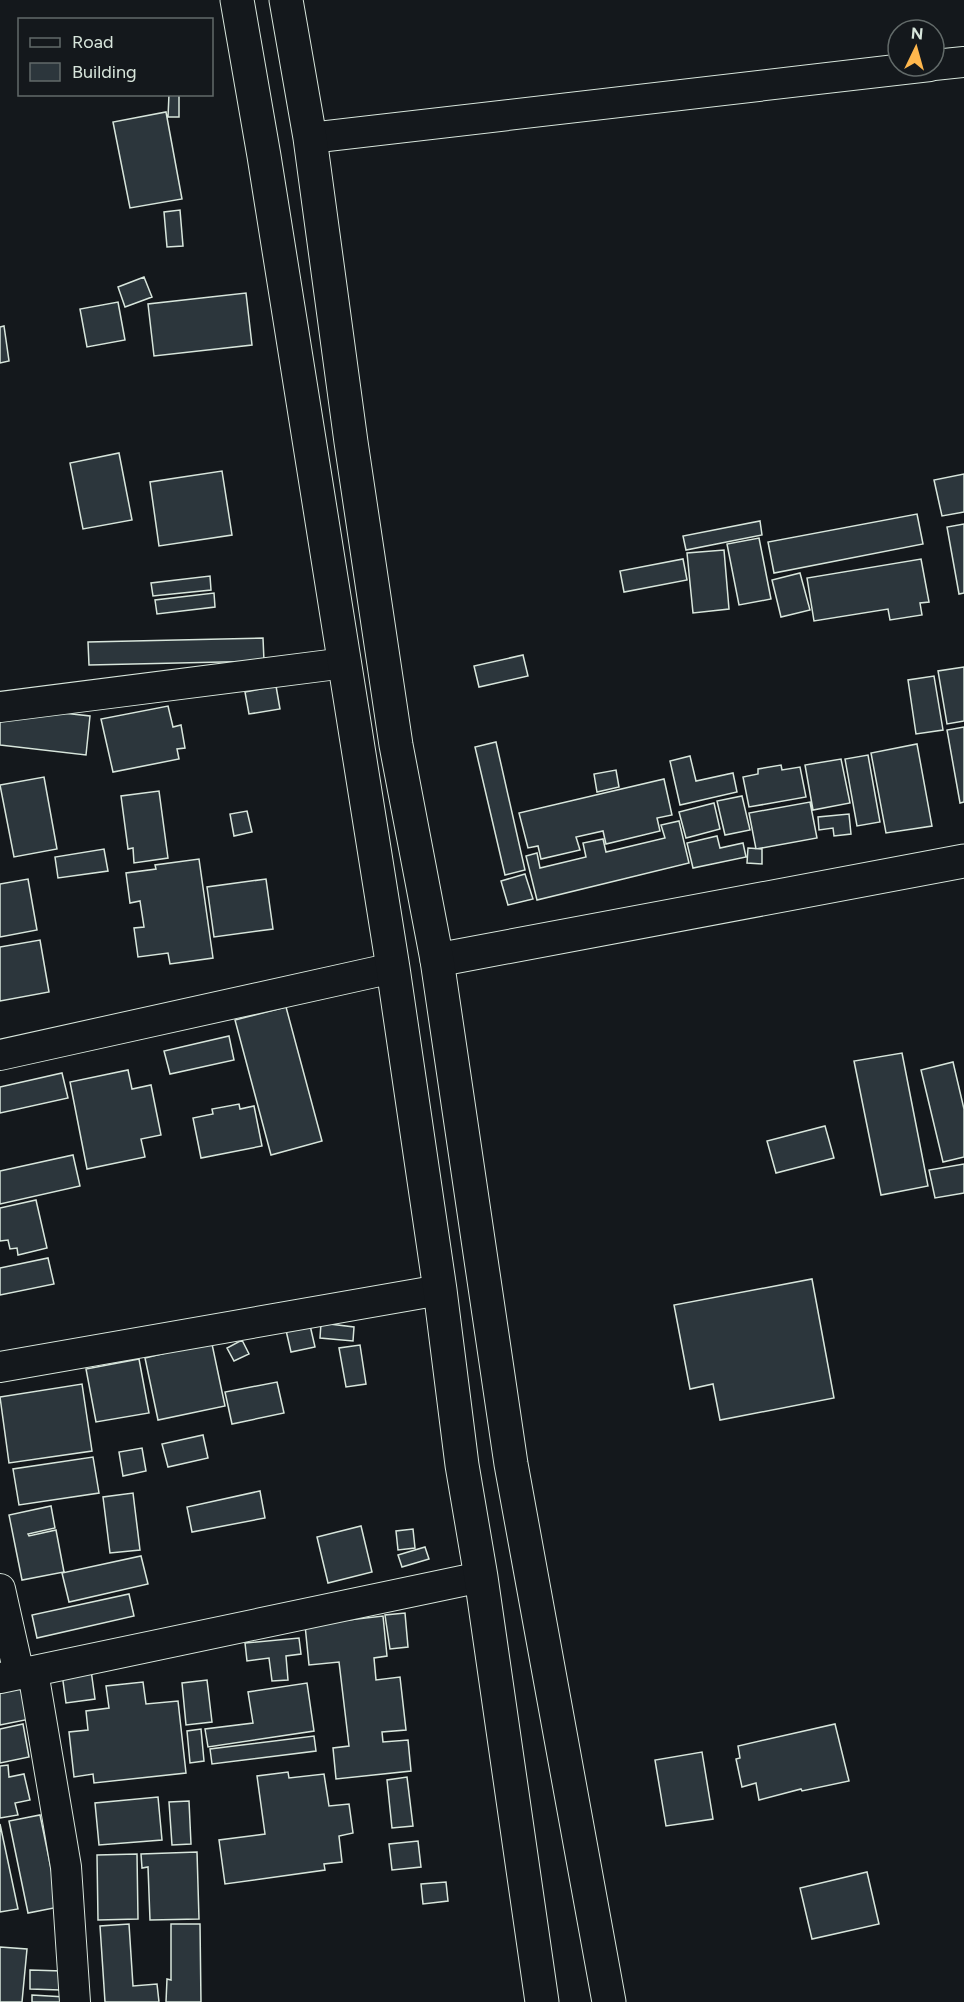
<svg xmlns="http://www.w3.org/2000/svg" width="964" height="2002" font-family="Figtree,sans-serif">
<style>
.building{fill:#2c363c;stroke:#d8e6dc;stroke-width:1.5}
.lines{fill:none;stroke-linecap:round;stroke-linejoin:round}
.minor-casing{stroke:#d8e6dc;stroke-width:32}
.tertiary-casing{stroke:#d8e6dc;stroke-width:35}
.secondary-casing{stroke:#d8e6dc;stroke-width:35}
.minor{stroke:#14181c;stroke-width:30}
.tertiary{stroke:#14181c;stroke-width:33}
.secondary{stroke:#14181c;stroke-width:33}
</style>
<rect width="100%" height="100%" fill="#14181c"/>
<path class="building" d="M 169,94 L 179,94 L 179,117 L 168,117 Z
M 166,112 L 182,199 L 130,208 L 113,122 Z
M 180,210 L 183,246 L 167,247 L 164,212 Z
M 144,277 L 152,297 L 125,307 L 118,287 Z
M 246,293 L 252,345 L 154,356 L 148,304 Z
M 118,302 L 125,340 L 87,347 L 80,309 Z
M 4,326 L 9,361 L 0,363 L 0,327 Z
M 119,453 L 132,520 L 83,529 L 70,463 Z
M 222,471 L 232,535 L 159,546 L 150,482 Z
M 964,474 L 964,512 L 942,516 L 934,480 Z
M 917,514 L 923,544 L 774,573 L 768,542 Z
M 760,521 L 762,535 L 686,550 L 683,536 Z
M 964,524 L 964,593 L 959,594 L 947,527 Z
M 759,538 L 771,599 L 739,605 L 727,544 Z
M 724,550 L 729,609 L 693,613 L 687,553 Z
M 683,559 L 687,580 L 624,592 L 620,571 Z
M 921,559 L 929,602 L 920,603 L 922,615 L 890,620 L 888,609 L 814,621 L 807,578 Z
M 800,573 L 810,610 L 781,617 L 772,580 Z
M 210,576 L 211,590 L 153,596 L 151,583 Z
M 214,593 L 215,607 L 157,614 L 155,600 Z
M 263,638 L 264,661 L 89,665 L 88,642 Z
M 523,655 L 528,676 L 479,687 L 474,666 Z
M 964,667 L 964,721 L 947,724 L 938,671 Z
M 934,676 L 943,730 L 916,734 L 908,680 Z
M 276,686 L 280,709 L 249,714 L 245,692 Z
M 0,706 L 90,716 L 86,755 L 0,745 Z
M 168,706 L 173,727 L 181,725 L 185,748 L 177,749 L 179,759 L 113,772 L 101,719 Z
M 964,727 L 964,802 L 960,803 L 947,730 Z
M 496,742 L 525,870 L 505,875 L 475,747 Z
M 917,744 L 932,826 L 886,833 L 871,753 Z
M 868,755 L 880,822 L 857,826 L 845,759 Z
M 690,756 L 696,781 L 733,773 L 737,792 L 680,805 L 670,761 Z
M 841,759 L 850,803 L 813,810 L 805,765 Z
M 781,765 L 782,770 L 800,767 L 806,797 L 749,807 L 743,777 L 758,774 L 758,769 Z
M 616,770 L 619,787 L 597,792 L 594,774 Z
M 44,777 L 57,849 L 14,857 L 0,785 Z
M 664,779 L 672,815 L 657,818 L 660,831 L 606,844 L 603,831 L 576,837 L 580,850 L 541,859 L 538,846 L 528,848 L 519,813 Z
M 159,791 L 168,858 L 134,863 L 133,848 L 128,849 L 121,796 Z
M 742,796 L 750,830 L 725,835 L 717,801 Z
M 810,802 L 817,838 L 756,849 L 749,813 Z
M 714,803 L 720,829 L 686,838 L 679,812 Z
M 247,811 L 252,832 L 234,836 L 230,814 Z
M 849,814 L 851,834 L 834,836 L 833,828 L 819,830 L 818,817 Z
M 679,821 L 689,863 L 537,900 L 526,856 L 537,853 L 540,868 L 586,857 L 583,843 L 603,839 L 606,852 L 665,838 L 661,825 Z
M 717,836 L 720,848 L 743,843 L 746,857 L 693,868 L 687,843 Z
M 748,848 L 762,849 L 762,864 L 747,863 Z
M 104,849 L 108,871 L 58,878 L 55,857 Z
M 199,859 L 213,958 L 170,964 L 168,953 L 138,957 L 134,928 L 144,927 L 140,901 L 130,903 L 126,873 L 156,869 L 155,865 Z
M 525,874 L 533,899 L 508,905 L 501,881 Z
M 28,879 L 37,930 L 0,937 L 0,884 Z
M 266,879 L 273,929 L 214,937 L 207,887 Z
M 40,940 L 49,992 L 0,1001 L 0,947 Z
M 286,1007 L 322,1141 L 271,1155 L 235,1020 Z
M 229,1036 L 234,1060 L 170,1074 L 164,1051 Z
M 902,1053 L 928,1186 L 881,1195 L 854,1061 Z
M 953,1062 L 964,1109 L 964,1157 L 943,1162 L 921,1070 Z
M 128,1070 L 132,1089 L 151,1085 L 161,1135 L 141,1139 L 145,1157 L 87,1169 L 70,1082 Z
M 62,1073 L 68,1098 L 0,1113 L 0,1087 Z
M 239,1104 L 240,1109 L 254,1106 L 262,1146 L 201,1158 L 193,1118 L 213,1114 L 212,1109 Z
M 825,1126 L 834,1158 L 776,1173 L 767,1141 Z
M 73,1155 L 80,1186 L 0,1204 L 0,1171 Z
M 964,1164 L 964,1193 L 935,1198 L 929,1170 Z
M 36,1200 L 47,1248 L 18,1255 L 17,1248 L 10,1249 L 8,1240 L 0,1241 L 0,1208 Z
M 48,1258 L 54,1284 L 0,1295 L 0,1268 Z
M 812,1279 L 834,1398 L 720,1420 L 713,1384 L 690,1389 L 674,1305 Z
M 309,1321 L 315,1347 L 291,1352 L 285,1326 Z
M 321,1323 L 354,1327 L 353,1341 L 320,1338 Z
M 242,1340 L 249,1354 L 234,1361 L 227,1348 Z
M 164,1344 L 212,1344 L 225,1406 L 158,1420 L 145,1358 L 166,1353 Z
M 360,1345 L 366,1384 L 346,1387 L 339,1348 Z
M 139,1359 L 149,1413 L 96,1422 L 86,1369 Z
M 277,1382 L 284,1413 L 232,1424 L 225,1392 Z
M 82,1384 L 92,1451 L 9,1463 L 0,1397 Z
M 203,1435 L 208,1458 L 168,1467 L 162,1444 Z
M 142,1448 L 146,1471 L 123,1476 L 119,1452 Z
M 93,1457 L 99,1493 L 19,1505 L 13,1469 Z
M 260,1491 L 265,1518 L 192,1532 L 187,1507 Z
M 133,1493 L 140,1550 L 110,1553 L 103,1497 Z
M 51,1506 L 55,1528 L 28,1534 L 29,1536 L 56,1530 L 64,1572 L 22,1580 L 9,1515 Z
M 361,1526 L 372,1572 L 328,1583 L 317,1537 Z
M 413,1529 L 415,1548 L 398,1550 L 396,1531 Z
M 425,1547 L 429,1559 L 402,1567 L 398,1555 Z
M 141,1556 L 148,1584 L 69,1602 L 62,1573 Z
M 129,1594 L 134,1616 L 37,1638 L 32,1615 Z
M 405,1613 L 408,1647 L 390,1649 L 385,1615 Z
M 383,1616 L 387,1656 L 374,1658 L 376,1680 L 400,1677 L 406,1730 L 382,1732 L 383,1742 L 408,1740 L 411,1771 L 336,1779 L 333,1748 L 349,1746 L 339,1662 L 309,1665 L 305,1625 Z
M 299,1638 L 301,1654 L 286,1656 L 288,1680 L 272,1681 L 269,1658 L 247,1661 L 245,1643 Z
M 91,1670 L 95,1699 L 66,1703 L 62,1674 Z
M 207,1680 L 212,1722 L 186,1725 L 182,1683 Z
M 143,1682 L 146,1704 L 178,1701 L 186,1773 L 94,1783 L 93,1774 L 74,1777 L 69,1732 L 88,1730 L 86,1711 L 109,1708 L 106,1686 Z
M 307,1683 L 314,1731 L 208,1747 L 205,1729 L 253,1723 L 248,1692 Z
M 23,1684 L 30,1719 L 0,1725 L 0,1688 Z
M 23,1724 L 29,1757 L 0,1763 L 0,1729 Z
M 835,1724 L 849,1781 L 802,1791 L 801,1789 L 759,1800 L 756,1783 L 742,1787 L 736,1759 L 740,1758 L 738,1746 Z
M 201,1729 L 204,1761 L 190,1763 L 187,1731 Z
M 314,1736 L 316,1751 L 212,1764 L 210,1749 Z
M 702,1752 L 713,1819 L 666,1826 L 655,1760 Z
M 8,1765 L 9,1777 L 24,1774 L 30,1800 L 15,1803 L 18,1815 L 0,1818 L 0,1766 Z
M 288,1772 L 289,1778 L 324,1774 L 329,1806 L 349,1804 L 353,1833 L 339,1836 L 342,1862 L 324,1864 L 325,1870 L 225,1884 L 219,1840 L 265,1834 L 257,1776 Z
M 407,1777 L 413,1826 L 392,1828 L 387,1780 Z
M 158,1797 L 162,1840 L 99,1845 L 95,1803 Z
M 189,1801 L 191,1844 L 172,1845 L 169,1802 Z
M 40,1815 L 59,1907 L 28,1913 L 9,1821 Z
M 0,1824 L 18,1909 L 0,1912 Z
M 418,1841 L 421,1867 L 392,1870 L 389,1844 Z
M 197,1852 L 199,1919 L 150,1920 L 148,1867 L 142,1868 L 141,1854 Z
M 137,1854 L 138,1919 L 98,1920 L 97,1855 Z
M 867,1872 L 879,1924 L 812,1939 L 800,1888 Z
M 446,1882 L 448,1901 L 423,1904 L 421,1884 Z
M 129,1924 L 133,1986 L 157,1984 L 159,2002 L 105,2002 L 100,1926 Z
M 171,1924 L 200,1924 L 201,2002 L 166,2002 L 167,1979 L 171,1980 Z
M 0,1947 L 27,1949 L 22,2002 L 0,2002 Z
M 30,1970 L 62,1971 L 61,1990 L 30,1989 Z
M 32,1995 L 65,1997 L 64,2002 L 32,2002 Z"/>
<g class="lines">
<g class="minor-casing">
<path id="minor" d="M 934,65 L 964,62
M 310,138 L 930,66
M 0,707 L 345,663
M 0,1055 L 393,968
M 0,1367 L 440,1290
M 0,1589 L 19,1674
M 33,1672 L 66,1867 L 75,2002
M 0,1678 L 481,1577"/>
</g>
<g class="tertiary-casing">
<path id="tertiary" d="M 437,960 L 964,861"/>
</g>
<g class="secondary-casing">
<path id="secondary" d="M 237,0 L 264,156 L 393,968 L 440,1290 L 462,1465 L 481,1577 L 542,2002
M 286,0 L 310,138 L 351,442 L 396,745 L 437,960 L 511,1464 L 609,2002"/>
</g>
<use href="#minor" class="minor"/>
<use href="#tertiary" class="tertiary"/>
<use href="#secondary" class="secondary"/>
</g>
<rect x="18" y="18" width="195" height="78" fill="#14181c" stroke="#626a69" stroke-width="1.5"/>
<rect x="30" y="38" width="30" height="9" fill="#14181c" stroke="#626a69" stroke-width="1.5"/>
<text x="72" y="48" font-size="18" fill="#d8e6dc">Road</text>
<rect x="30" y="63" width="30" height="18" fill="#2c363c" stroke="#626a69" stroke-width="1.5"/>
<text x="72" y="78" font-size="18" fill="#d8e6dc">Building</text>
<g transform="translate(916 48) rotate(5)"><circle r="28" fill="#14181c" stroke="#626a69" stroke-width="1.5"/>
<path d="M0-4.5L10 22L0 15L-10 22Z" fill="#ffb74d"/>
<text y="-9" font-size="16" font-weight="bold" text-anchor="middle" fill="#d8e6dc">N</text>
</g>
</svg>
